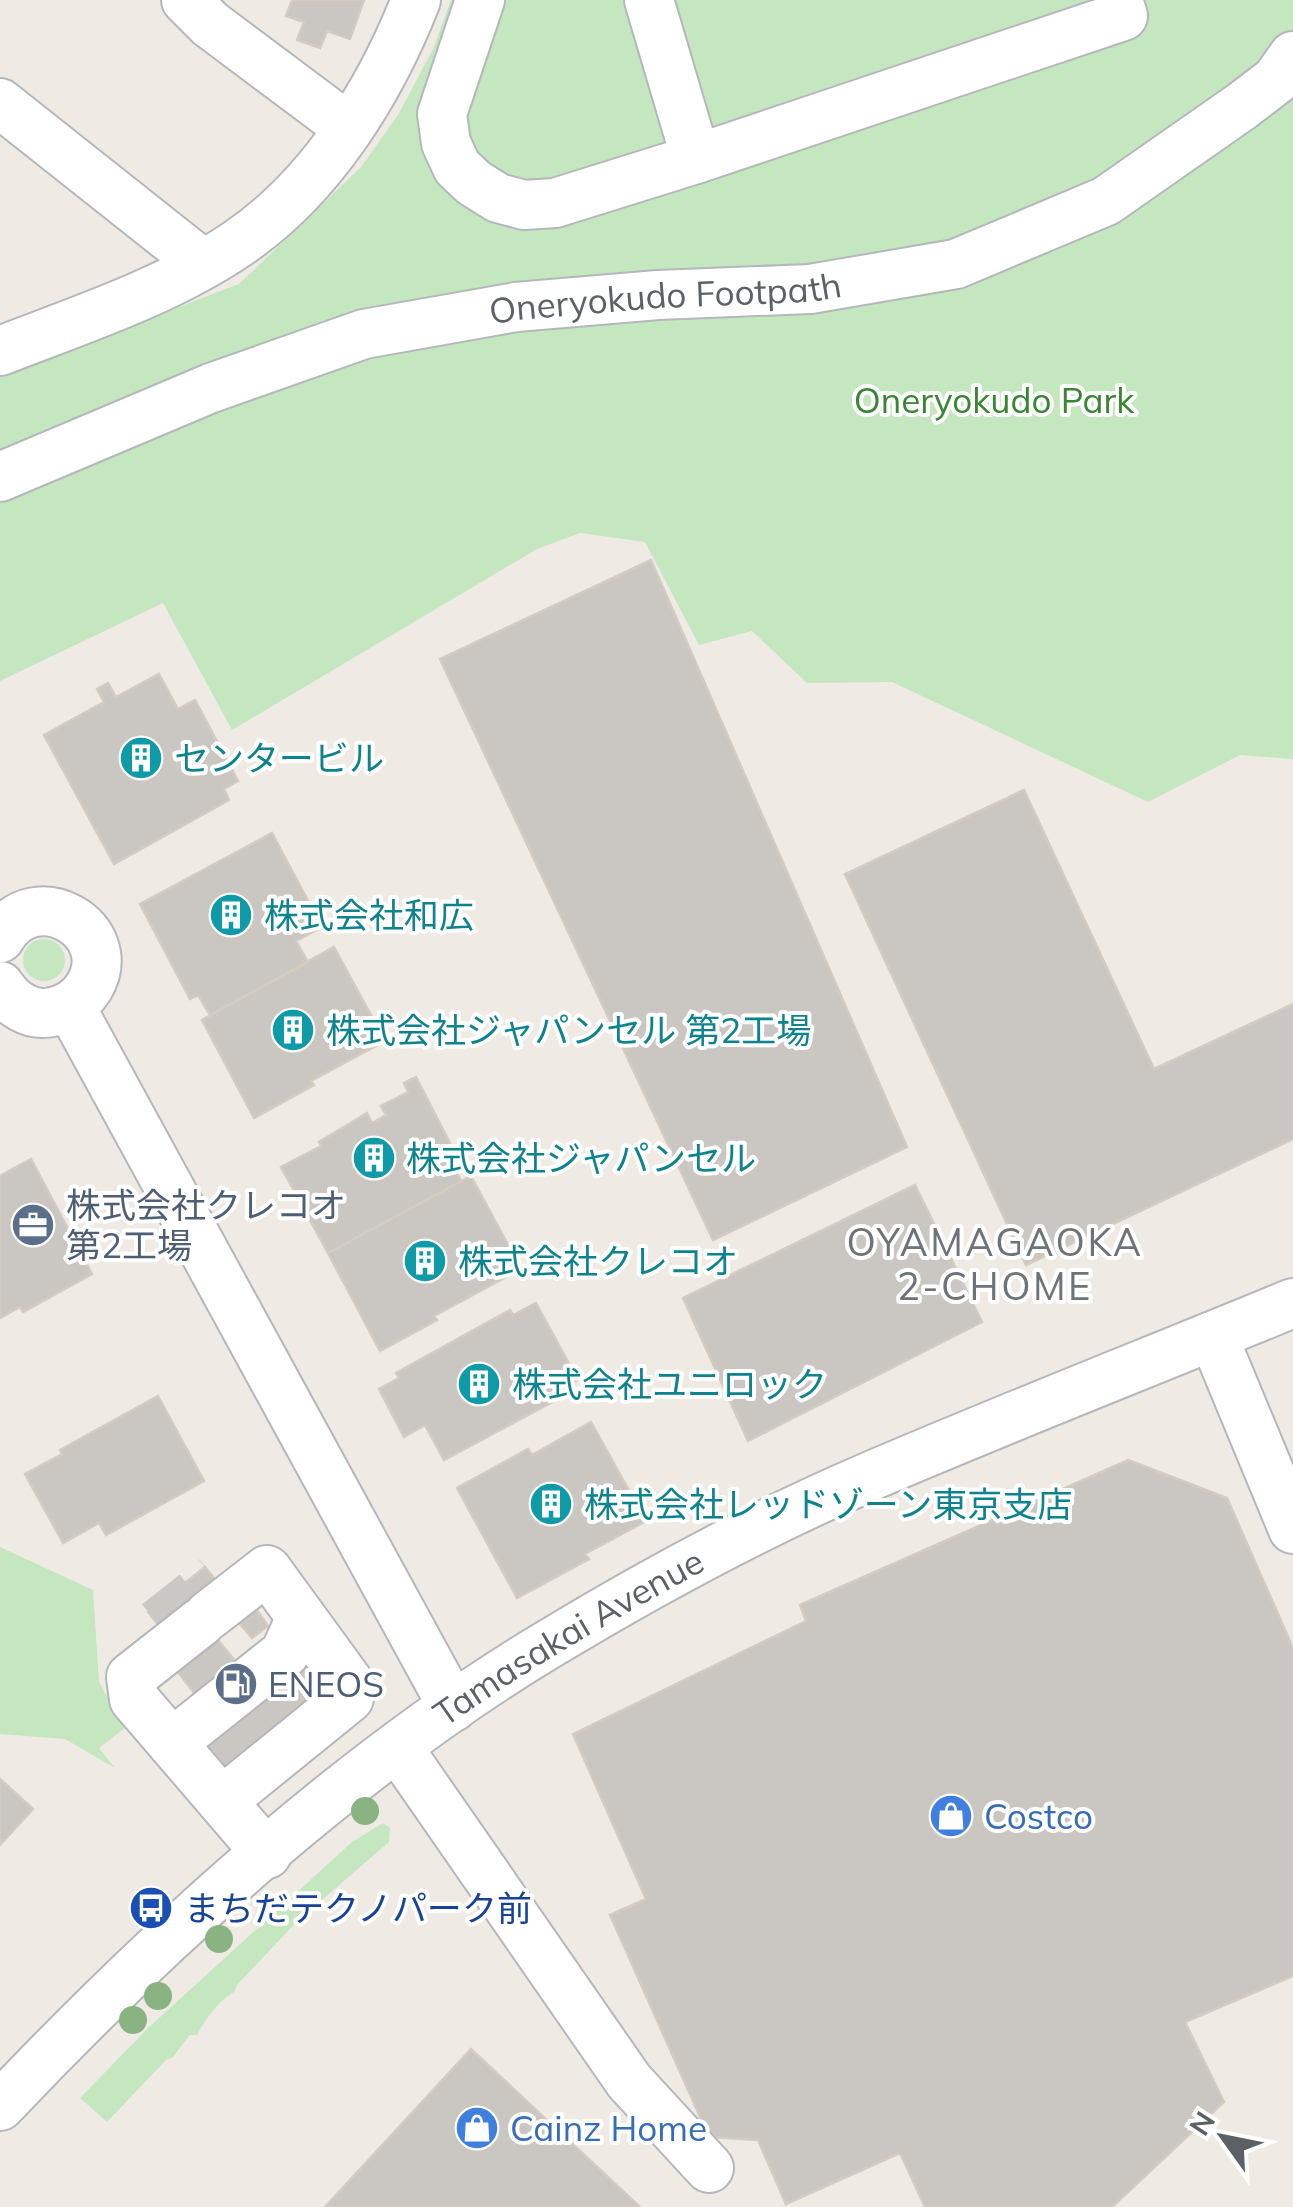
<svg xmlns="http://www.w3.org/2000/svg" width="1293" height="2207" font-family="Mulish,'Noto Sans JP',sans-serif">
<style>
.green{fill:#c4e7bf}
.building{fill:#cac6c1;stroke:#d4ccc2;stroke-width:2.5}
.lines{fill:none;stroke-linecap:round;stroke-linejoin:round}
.minor-tunnel{stroke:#cac8c4;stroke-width:48;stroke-dasharray:48 24;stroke-linecap:butt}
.minor-casing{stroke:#b4b7bb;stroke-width:52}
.minor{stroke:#fff;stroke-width:48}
.tree{fill:#8ab382}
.labels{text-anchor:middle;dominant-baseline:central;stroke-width:8;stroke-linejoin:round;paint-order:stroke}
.street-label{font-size:35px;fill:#5c6165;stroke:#fff}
.park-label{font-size:35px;fill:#388632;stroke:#fff}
.culture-label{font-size:35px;fill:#0d838f;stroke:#fff;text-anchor:start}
.service-label{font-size:35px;fill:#4e5e75;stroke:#fff;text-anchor:start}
.shop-label{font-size:35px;fill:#366cbe;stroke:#fff;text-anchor:start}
.transit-label{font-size:35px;fill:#164399;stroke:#fff;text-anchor:start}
.neighbourhood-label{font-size:38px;letter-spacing:2.5px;fill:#6d7377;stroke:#fff}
</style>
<rect width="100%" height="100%" fill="#efebe4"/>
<path class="green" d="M 451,0 L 467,0 L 435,98 L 512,206 L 1123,0 L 1293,0 L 1293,759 L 1240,755 L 1148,802 L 892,682 L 807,683 L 752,631 L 699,645 L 645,542 L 580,533 L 537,549 L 232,730 L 163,603 L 0,681 L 0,375 L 239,284 L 361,167 L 398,115 L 433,49 Z
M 489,0 L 635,0 L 676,141 L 662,165 L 513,185 L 471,166 L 459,101 Z
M 664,0 L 1101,0 L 707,133 Z
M23 960a21 21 0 1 1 42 0a21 21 0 1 1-42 0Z
M 0,1547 L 93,1590 L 99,1682 L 125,1728 L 99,1748 L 115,1768 L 65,1739 L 0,1734 Z
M 383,1823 L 390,1828 L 389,1842 L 322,1900 L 322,1903 L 304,1914 L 237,1985 L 234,1992 C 219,2000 205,2020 197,2035 L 190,2035 L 172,2058 L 167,2059 L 107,2122 L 80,2098 L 147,2029 L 352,1842 Z"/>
<path class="building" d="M 292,0 L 364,0 L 350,39 L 327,31 L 320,48 L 297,40 L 304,22 L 286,16 Z
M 651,560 L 907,1147 L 713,1240 L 440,659 Z
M 159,674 L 178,709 L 195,700 L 238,781 L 224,789 L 229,800 L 114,864 L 44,735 L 104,702 L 97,689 L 108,683 L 116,697 Z
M 1024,790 L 1154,1069 L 1293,1004 L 1293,1139 L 1026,1265 L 845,874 Z
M 272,833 L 322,927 L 296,941 L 308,962 L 210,1015 L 198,995 L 190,999 L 140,904 Z
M 334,947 L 385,1041 L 311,1081 L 314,1085 L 254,1118 L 202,1020 Z
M 416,1077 L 451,1145 L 445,1149 L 461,1181 L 328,1253 L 281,1167 L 321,1146 L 319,1142 L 367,1113 L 372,1123 L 386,1115 L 381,1106 L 408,1092 L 404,1083 Z
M 31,1159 L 92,1274 L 23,1312 L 20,1307 L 0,1318 L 0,1176 Z
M 471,1176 L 521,1269 L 434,1316 L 437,1320 L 380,1351 L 328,1253 Z
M 915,1185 L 982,1322 L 748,1441 L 683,1298 Z
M 536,1303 L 578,1380 L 555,1393 L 558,1399 L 444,1460 L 425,1425 L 404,1437 L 379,1389 L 399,1378 L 396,1373 L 510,1310 L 513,1315 Z
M 158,1396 L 204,1481 L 106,1535 L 99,1523 L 63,1543 L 25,1474 L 62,1454 L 60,1450 Z
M 591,1422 L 646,1521 L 585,1554 L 589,1559 L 517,1598 L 457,1488 L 528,1449 L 532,1455 Z
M 1128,1460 L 1227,1498 L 1293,1648 L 1293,1976 L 1185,2022 L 1224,2102 L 1112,2207 L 925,2207 L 900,2153 L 786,2204 L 758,2140 L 709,2137 L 610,1915 L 646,1899 L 573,1734 L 806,1621 L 800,1605 Z
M 205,1567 L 222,1588 L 165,1633 L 148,1612 Z
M 257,1610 L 268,1626 L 252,1638 L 240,1624 Z
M 210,1630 L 235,1661 L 195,1694 L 170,1662 Z
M 330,1635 L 356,1669 L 200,1791 L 174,1758 Z
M 0,1779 L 33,1809 L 0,1845 Z
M 471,2049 L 640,2207 L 325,2207 Z"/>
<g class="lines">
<path class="minor-tunnel" d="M 157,1623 L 214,1578"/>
<g class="minor-casing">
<g id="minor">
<path d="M 186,0 L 210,24 L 349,128"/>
<path d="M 480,0 L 442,114 L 446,143 L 457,167 L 474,183 L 498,198 L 524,205 L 555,203 L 696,159 L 1123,16 L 1118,0"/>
<path d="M 649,0 L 696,159"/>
<path d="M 0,103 L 203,264"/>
<path d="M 0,351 C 80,320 166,292 237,244 C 321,187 380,92 416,0"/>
<path id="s1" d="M 0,477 L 211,388 L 364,334 L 516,307 L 658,295 L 810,289 L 956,264 L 1106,201 L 1242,106 L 1276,80 L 1293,56"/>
<path d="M 0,938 C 34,878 123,930 89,987 C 81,1000 67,1009 52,1012 C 30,1017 11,1003 0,986"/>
<path d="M 70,1006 L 453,1707"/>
<path d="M 1213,1336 L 1293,1529"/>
<path d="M 209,1615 L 267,1570 L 350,1684 L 349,1698 L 222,1801"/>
<path d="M 201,1622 L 131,1677 L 134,1699 L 267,1854"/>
<path d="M 172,1743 L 285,1653 L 301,1617"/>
<path d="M 398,1748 L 629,2081 L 709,2168"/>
<path id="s2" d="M 0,2106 C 158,1939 352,1762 549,1644 C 650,1583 755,1526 864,1479 C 1006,1418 1150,1362 1293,1303"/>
</g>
</g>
<use href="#minor" class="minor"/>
</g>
<g class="tree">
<circle cx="365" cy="1811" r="14"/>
<circle cx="219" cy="1939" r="14"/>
<circle cx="158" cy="1996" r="14"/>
<circle cx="133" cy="2020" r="14"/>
</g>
<defs>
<g id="building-disc" transform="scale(2.25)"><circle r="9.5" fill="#0f9aa8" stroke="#fff"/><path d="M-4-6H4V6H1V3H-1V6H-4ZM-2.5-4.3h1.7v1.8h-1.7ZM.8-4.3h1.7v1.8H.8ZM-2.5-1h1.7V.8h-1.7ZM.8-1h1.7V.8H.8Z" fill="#fff"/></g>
<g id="office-disc" transform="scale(2.25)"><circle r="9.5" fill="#5c6f8a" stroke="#fff"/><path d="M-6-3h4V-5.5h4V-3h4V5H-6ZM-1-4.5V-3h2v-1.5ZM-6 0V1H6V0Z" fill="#fff"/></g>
<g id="fuel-disc" transform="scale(2.25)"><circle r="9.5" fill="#5c6f8a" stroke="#fff"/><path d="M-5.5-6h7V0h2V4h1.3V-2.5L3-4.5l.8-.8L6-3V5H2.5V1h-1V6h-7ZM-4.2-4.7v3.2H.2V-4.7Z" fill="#fff"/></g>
<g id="shop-disc" transform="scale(2.25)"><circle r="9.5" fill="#3f7fe0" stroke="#fff"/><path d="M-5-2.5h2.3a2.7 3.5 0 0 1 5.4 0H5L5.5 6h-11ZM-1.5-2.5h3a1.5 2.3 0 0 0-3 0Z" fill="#fff"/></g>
<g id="bus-disc" transform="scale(2.25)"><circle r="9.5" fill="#1a4fb4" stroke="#fff"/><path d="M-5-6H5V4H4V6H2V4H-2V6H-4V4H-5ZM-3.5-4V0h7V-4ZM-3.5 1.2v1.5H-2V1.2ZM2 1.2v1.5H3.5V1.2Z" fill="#fff"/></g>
</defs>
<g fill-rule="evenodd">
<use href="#building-disc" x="141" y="758"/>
<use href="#building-disc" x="231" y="915"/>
<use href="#building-disc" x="293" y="1030"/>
<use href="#building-disc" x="374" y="1158"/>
<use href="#office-disc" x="33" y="1225"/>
<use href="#building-disc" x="425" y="1261"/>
<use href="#building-disc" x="479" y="1384"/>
<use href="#building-disc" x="551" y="1504"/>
<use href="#fuel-disc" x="236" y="1684"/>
<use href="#shop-disc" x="951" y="1816"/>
<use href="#bus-disc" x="151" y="1908"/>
<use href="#shop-disc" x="477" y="2128"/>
</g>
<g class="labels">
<g class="street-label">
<text stroke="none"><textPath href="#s1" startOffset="695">Oneryokudo Footpath</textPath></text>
<text stroke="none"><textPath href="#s2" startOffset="740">Tamasakai Avenue</textPath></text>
</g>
<g class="park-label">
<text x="994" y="400">Oneryokudo Park</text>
</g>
<g class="culture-label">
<text x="174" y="758">センタービル</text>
<text x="264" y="915">株式会社和広</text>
<text x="326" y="1030">株式会社ジャパンセル 第2工場</text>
<text x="406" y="1158">株式会社ジャパンセル</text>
<text x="458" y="1261">株式会社クレコオ</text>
<text x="512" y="1384">株式会社ユニロック</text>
<text x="584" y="1504">株式会社レッドゾーン東京支店</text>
</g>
<g class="service-label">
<text x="66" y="1205">株式会社クレコオ<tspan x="66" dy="40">第2工場</tspan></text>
<text x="268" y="1684">ENEOS</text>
</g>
<g class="shop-label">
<text x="984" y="1816">Costco</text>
<text x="510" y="2128">Cainz Home</text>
</g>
<g class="transit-label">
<text x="184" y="1908">まちだテクノパーク前</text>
</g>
<g class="neighbourhood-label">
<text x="995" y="1242">OYAMAGAOKA<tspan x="995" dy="44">2-CHOME</tspan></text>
</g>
</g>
<g transform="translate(1223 2137) rotate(303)" stroke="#ffffff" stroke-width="8" paint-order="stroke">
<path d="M0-8L18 38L0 25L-18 38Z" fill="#5c6165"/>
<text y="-15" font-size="28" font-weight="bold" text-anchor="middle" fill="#5c6165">N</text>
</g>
</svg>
